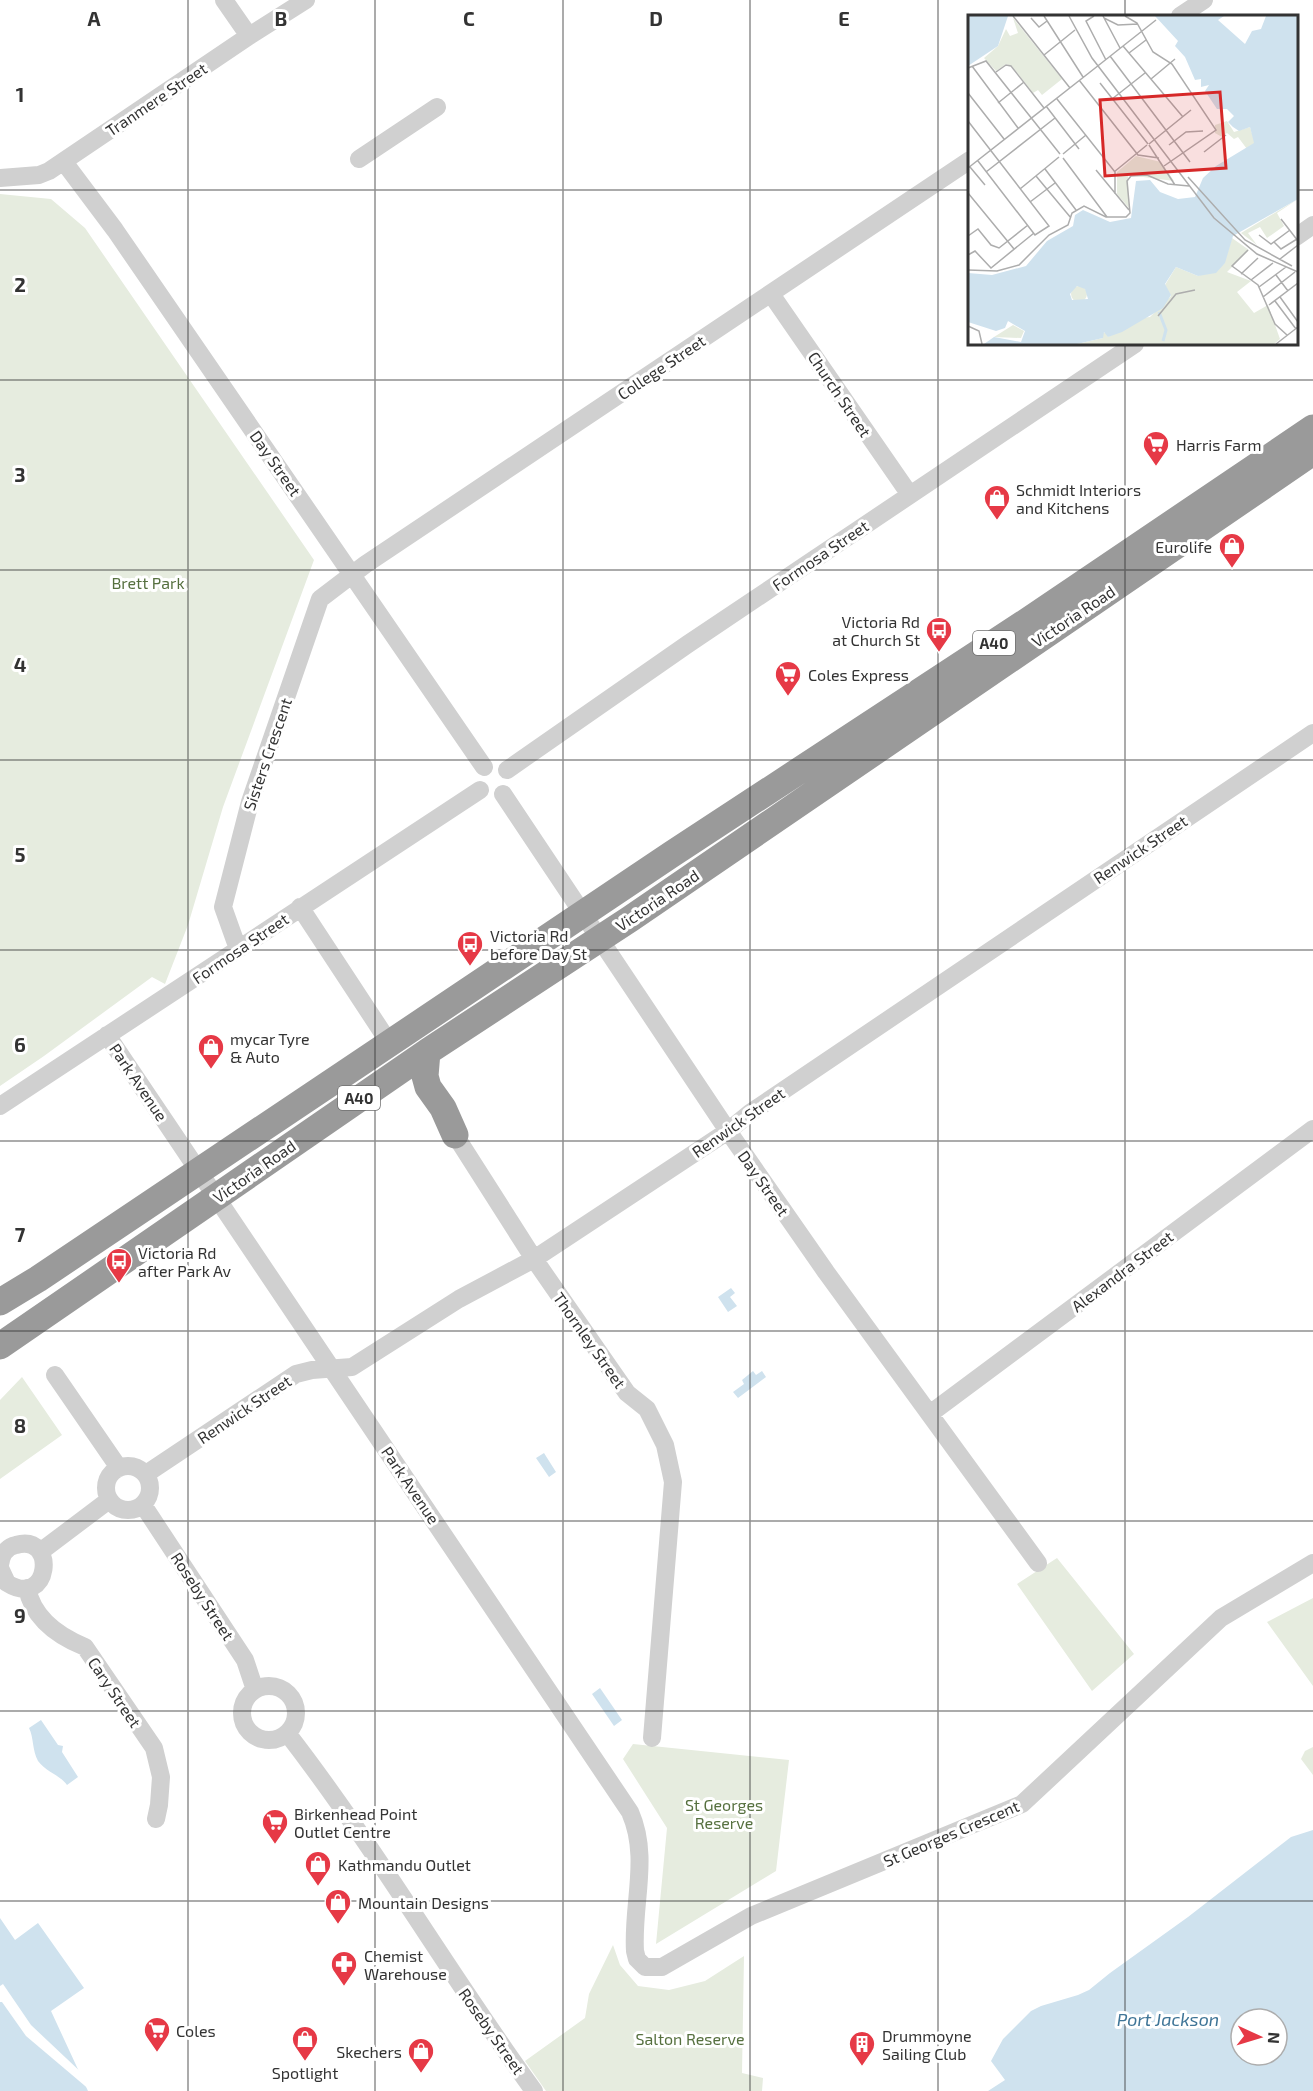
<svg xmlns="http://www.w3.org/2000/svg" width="1313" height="2091" font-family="'Exo 2',sans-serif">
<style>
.green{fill:#e6ecdf}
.water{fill:#cfe2ee;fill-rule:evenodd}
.pier{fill:#fff}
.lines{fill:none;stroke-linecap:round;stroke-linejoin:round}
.minor{stroke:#d0d0d0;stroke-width:18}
.highway{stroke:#9a9a9a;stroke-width:27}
.grid{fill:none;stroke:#333;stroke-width:1.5;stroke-opacity:0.55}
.labels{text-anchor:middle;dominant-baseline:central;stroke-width:6;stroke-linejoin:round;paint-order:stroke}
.shield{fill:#fff;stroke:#707070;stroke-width:1.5}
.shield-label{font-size:15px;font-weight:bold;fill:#333}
.street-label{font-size:16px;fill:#333;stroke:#fff}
.poi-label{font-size:16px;fill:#333;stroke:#fff;text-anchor:start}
.park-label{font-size:16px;fill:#56703f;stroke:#fff}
.water-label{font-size:18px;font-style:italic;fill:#3f7597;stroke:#fff}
.inset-river{fill:none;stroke:#cfe2ee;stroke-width:3}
.inset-road{fill:none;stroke:#adadad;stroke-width:1.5}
.view{fill:#d62828;fill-opacity:0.15;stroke:#d62828;stroke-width:3}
.inset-edge{fill:none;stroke:#333;stroke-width:3}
.grid-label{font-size:20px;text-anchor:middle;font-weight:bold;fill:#333;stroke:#fff;stroke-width:6;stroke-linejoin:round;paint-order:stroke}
</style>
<rect width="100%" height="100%" fill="#fff"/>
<path class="green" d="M 0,194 L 51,199 L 85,228 L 314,560 L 223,807 L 188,925 L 165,984 L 152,977 L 44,1056 L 0,1086 Z
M 22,1377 L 62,1435 L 0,1479 L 0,1400 Z
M 1057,1558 L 1134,1654 L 1092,1691 L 1017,1584 Z
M 1313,1598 L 1313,1686 L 1267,1622 Z
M 633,1744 L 789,1760 L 776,1871 L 656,1944 L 667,1828 L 623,1759 Z
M 1313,1747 L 1313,1775 L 1301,1759 L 1305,1751 Z
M 613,1945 L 620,1965 L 638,1986 L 669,1990 L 705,1981 L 744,1956 L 742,2073 L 763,2078 L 762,2091 L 546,2091 L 525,2061 L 585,2018 L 589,1994 Z"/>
<path class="water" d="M 731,1288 L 735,1293 L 730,1297 L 737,1306 L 728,1312 L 718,1297 Z
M 753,1371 L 756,1375 L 762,1371 L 766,1377 L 738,1398 L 733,1392 L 744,1384 L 742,1380 Z
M 544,1453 L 556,1472 L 549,1477 L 536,1458 Z
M 600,1688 L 622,1720 L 614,1726 L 592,1694 Z
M 41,1720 L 58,1745 L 63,1746 L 62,1752 L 78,1777 L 67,1785 C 60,1775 46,1772 38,1761 C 32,1750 34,1738 29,1728 Z
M 1313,1830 L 1313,2091 L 988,2091 L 1005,2080 L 991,2061 L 1003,2039 L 1031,2011 L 1041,2006 L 1078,1995 L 1089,1990 L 1110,1973 L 1188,1917 L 1291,1837 ZM 1241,2019 L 1277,2019 L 1277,2055 L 1241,2055 Z
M 0,1918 L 15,1940 L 38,1923 L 84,1988 L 51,2011 L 88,2091 L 0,2091 Z"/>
<path class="pier" d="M 3,1984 L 31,2025 L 84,2075 L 91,2091 L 26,2036 L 2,2002 L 0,2002 L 0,1986 Z"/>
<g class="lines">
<path class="minor" d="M 224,0 L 249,36
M 1180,16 L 1204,0
M 359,159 L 437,107
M 64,162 L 115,230 L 484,767
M 0,178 L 39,175 L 49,171 L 249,36 L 306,0
M 1296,237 L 1313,225
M 771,294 L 910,495
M 507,770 L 688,644 L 1135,344
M 503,794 L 728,1131 L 826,1272 L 1038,1563
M 300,907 L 390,1044
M 238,949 L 223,907 L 250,802 L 320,599 L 366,564 L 970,160
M 107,1035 L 630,1812 C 650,1857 632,1904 635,1951 L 637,1959 L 645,1967 L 662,1967 L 751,1916 L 1022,1804 L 1221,1618 L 1313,1563
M 0,1106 L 480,790
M 455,1135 L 534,1259 L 627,1393 L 647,1409 L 665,1445 L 673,1482 L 652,1738
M 55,1375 L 119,1468
M 931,1413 L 1313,1129
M106 1488a22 22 0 1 1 44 0a22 22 0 1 1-44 0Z
M 146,1474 L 296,1374 L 312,1370 L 352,1367 L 459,1299 L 534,1259 L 728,1131 L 750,1113 L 1313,733
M 143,1505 L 245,1660 L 255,1690
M 40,1552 L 109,1500
M 0,1565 C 1,1556 6,1547 16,1545 C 58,1533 50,1610 7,1583 L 0,1568
M 27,1588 C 33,1619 58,1636 85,1647 L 154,1748 L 161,1777 L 159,1805 L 156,1819
M242 1713a27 27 0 1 1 54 0a27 27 0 1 1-54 0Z
M 287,1733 C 376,1848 449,1974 534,2091"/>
<path class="highway" d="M 427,1052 L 425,1076 L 428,1087 L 443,1108 L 455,1135
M 0,1302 L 38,1279 L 672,854 L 1026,622 L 1313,428
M 0,1346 L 427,1052 L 630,919 L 1313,452"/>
</g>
<path class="grid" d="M 188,0 L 188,2091M 375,0 L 375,2091M 563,0 L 563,2091M 750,0 L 750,2091M 938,0 L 938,2091M 1125,0 L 1125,16M 0,190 L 970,190M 1296,190 L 1313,190M 1125,344 L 1125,2091M 0,380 L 1313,380M 0,570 L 1313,570M 0,760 L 1313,760M 0,950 L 1313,950M 0,1141 L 1313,1141M 0,1331 L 1313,1331M 0,1521 L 1313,1521M 0,1711 L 1313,1711M 0,1901 L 1313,1901"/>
<defs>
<g id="supermarket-pin" transform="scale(1.35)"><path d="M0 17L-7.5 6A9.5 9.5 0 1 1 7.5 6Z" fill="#e63946" stroke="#fff"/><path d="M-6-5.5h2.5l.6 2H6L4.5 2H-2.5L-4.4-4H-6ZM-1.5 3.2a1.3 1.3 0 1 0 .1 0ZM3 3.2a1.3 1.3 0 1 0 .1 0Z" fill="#fff"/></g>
<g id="shop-pin" transform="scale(1.35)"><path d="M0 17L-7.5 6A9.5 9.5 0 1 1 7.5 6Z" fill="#e63946" stroke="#fff"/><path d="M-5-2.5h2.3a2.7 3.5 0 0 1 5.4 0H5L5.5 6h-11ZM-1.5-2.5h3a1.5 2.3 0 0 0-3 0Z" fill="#fff"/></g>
<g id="bus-pin" transform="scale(1.35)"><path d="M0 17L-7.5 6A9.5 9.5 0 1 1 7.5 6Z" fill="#e63946" stroke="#fff"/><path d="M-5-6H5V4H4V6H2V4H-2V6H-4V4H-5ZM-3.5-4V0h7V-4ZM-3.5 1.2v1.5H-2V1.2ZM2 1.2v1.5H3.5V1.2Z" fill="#fff"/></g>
<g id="pharmacy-pin" transform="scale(1.35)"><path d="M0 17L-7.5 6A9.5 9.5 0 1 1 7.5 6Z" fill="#e63946" stroke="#fff"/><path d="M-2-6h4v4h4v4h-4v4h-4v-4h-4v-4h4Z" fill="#fff"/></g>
<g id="building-pin" transform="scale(1.35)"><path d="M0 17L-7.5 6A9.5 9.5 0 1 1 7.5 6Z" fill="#e63946" stroke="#fff"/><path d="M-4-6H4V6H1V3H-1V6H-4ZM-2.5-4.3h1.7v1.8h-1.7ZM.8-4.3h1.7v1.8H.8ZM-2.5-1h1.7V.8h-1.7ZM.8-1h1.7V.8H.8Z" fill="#fff"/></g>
</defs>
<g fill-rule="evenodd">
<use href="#supermarket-pin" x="1156" y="444"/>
<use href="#shop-pin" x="997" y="498"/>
<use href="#shop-pin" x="1232" y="546"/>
<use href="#bus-pin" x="939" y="630"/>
<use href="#supermarket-pin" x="788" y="674"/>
<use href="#bus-pin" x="470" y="944"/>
<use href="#shop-pin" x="211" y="1047"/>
<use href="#bus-pin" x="119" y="1261"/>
<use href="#supermarket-pin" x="275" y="1822"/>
<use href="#shop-pin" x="318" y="1864"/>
<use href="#shop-pin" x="338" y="1902"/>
<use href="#pharmacy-pin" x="344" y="1964"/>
<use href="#supermarket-pin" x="157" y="2030"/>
<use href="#shop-pin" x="305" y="2039"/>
<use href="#building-pin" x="862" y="2044"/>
<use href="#shop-pin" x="421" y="2051"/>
</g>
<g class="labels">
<g class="shield">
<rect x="973" y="631" width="42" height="24" rx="4.5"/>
<rect x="338" y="1086" width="42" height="24" rx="4.5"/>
</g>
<g class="shield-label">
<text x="994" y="643">A40</text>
<text x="359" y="1098">A40</text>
</g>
<g class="street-label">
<text transform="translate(156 99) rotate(-34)">Tranmere Street</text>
<text transform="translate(661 367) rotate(-34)">College Street</text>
<text transform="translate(840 394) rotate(56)">Church Street</text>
<text transform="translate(276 463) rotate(55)">Day Street</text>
<text transform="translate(820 555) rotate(-34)">Formosa Street</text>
<text transform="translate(1073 616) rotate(-34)">Victoria Road</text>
<text transform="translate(267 754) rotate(-71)">Sisters Crescent</text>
<text transform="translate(1140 849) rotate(-34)">Renwick Street</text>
<text transform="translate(657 900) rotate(-34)">Victoria Road</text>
<text transform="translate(240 948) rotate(-34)">Formosa Street</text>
<text transform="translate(139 1082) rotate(56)">Park Avenue</text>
<text transform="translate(738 1122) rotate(-35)">Renwick Street</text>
<text transform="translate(254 1171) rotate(-35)">Victoria Road</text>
<text transform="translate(764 1183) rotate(55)">Day Street</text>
<text transform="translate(1122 1271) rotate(-37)">Alexandra Street</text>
<text transform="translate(590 1340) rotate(55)">Thornley Street</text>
<text transform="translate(244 1409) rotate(-34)">Renwick Street</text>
<text transform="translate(411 1485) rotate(56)">Park Avenue</text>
<text transform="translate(203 1596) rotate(57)">Roseby Street</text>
<text transform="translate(115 1692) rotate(56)">Cary Street</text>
<text transform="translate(951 1833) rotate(-23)">St Georges Crescent</text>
<text transform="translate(492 2031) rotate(55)">Roseby Street</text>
</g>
<g class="poi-label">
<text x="1176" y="444">Harris Farm</text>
<text x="1016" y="489">Schmidt Interiors<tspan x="1016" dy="18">and Kitchens</tspan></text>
<text x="1212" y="546" text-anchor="end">Eurolife</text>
<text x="920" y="621" text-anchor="end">Victoria Rd<tspan x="920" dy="18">at Church St</tspan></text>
<text x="808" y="674">Coles Express</text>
<text x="490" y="935">Victoria Rd<tspan x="490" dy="18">before Day St</tspan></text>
<text x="230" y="1038">mycar Tyre<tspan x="230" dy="18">&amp; Auto</tspan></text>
<text x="138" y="1252">Victoria Rd<tspan x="138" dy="18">after Park Av</tspan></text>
<text x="294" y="1813">Birkenhead Point<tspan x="294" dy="18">Outlet Centre</tspan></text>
<text x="338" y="1864">Kathmandu Outlet</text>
<text x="358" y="1902">Mountain Designs</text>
<text x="364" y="1955">Chemist<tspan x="364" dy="18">Warehouse</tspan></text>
<text x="176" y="2030">Coles</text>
<text x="882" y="2035">Drummoyne<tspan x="882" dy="18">Sailing Club</tspan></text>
<text x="402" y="2051" text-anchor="end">Skechers</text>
<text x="305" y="2072" text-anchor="middle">Spotlight</text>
</g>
<g class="park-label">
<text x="148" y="582">Brett Park</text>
<text x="724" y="1804">St Georges<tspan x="724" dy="18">Reserve</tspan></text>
<text x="690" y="2038">Salton Reserve</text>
</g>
<g class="water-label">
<text x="1168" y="2019">Port Jackson</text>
</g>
</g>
<g transform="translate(968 15)">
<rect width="330" height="330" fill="#fff"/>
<path d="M 45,3 L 94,64 L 74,80 L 70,75 L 65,78 L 44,51 L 38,49 L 28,56 L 16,43 L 30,31 L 38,14 L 42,21 L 50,18 ZM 259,106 L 266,117 L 282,112 L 287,128 L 279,134 L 270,122 L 266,124 L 259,118 L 254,122 L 247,118 L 247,110 ZM 168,141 L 193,147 L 206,166 L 160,160 L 161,193 L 149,179 L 149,157 ZM 330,184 L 309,198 L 316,211 L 299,223 L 292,212 L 280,218 L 289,230 L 273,218 ZM 264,223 L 281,235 L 259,257 L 283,266 L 269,277 L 286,298 L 300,290 L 312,324 L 306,329 L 109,329 L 135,323 L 134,318 L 139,317 L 140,322 L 173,303 L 182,302 L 203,281 L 197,270 L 208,252 L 230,261 L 256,249 ZM103 279a8 8 0 1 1 16 0a8 8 0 1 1-16 0ZM 45,310 L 56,316 L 53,323 L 26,322 Z" fill="#e6ecdf"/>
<path d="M 0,1 L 40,1 L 30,31 L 0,51 ZM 187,1 L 256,1 L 250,5 L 277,29 L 284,16 L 293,14 L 298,1 L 330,1 L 330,184 L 265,221 L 257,248 L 248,258 L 230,261 L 208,252 L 197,269 L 203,280 L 195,293 L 154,317 L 140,322 L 136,317 L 135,323 L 109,329 L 16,329 L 26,322 L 53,327 L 57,316 L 40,306 L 37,313 L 28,316 L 0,307 L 0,258 L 24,260 L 58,251 L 79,226 L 105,211 L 107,200 L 115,195 L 142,207 L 163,203 L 168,166 L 182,165 L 192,177 L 210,184 L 227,182 L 235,163 L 248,151 L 286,128 L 282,112 L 271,116 L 265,112 L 260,107 L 266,101 L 259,94 L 249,94 L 237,76 L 241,70 L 233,72 L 233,64 L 227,65 L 217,42 L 207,31 L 210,26 ZM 109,271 L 117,274 L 120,284 L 104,285 L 102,279 Z" fill="#cfe2ee" fill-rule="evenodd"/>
<path class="inset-river" d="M 191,297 L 198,315 L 195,326"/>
<path class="inset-road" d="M 45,1 L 102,73M 76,1 L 115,62M 101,1 L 124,43 L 246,203 L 289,239 L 330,257M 126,1 L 118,6 L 138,45M 135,1 L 152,33M 157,1 L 169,8 L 185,37 L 204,49 L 248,115 L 196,151M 63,3 L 71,12 L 79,6M 136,3 L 150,10 L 170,9M 155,31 L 215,102M 161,38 L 178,25M 76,40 L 107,15M 142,41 L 222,147M 131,50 L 188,5M 4,51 L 50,113M 0,53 L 18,46 L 92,139M 28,57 L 38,50 L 43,51 L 76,93M 183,64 L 207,44M 111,65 L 170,140 L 191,143M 132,68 L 180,129M 0,78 L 36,124M 89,84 L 147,157 L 147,179M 144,84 L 177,58M 30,88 L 56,67M 78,91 L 111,134M 0,106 L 81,211 L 67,220 L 10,146M 181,129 L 223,95M 181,130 L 207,170M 201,130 L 218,117 L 235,116M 236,137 L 258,120M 95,139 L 118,120M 95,143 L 139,202M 2,152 L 17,170M 0,153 L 131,50M 77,154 L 108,195M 128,155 L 161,195M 18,157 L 87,103M 146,157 L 179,130M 68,161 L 103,203M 220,162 L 277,225 L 324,251M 52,174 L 91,142M 0,178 L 46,234M 62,187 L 87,168M 313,204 L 330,226M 291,220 L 303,229 L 322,215M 0,221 L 10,214 L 23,230 L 31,233 L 60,210M 306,227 L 313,234 L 329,224M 280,235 L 264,251 L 290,270 L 307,309 L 319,320M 0,240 L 7,236 L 23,253 L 66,218M 312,244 L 330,230M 0,255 L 29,256 L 51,250 L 81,220 L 100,210 L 104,198 L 116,191 L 138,202 L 158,202 L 162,198 L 159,166 L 163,161 L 179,160 L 200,169 L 221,171M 273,259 L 290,243M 308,260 L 320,276M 283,265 L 305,248M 291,272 L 318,252M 295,282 L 327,257M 312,282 L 330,307M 307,286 L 328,314M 301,290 L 330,268M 190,301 L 208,279 L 227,275M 0,311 L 11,316 L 14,329M 308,329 L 330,312"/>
<path class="view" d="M 252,77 L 258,153 L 137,161 L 132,85 Z"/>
<rect width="330" height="330" class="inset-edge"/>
</g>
<g class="grid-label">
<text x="94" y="26">A</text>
<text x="281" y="26">B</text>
<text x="469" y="26">C</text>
<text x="656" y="26">D</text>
<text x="844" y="26">E</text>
<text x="20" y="102">1</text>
<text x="20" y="292">2</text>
<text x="20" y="482">3</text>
<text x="20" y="672">4</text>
<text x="20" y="862">5</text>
<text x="20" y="1052">6</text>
<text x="20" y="1242">7</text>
<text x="20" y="1433">8</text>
<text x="20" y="1623">9</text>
</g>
<g transform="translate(1259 2037) rotate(94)"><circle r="28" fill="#ffffff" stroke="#adadad" stroke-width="1.5"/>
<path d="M0-4.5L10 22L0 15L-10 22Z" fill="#e63946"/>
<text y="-9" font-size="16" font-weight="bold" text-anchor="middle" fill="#333333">N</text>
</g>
</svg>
